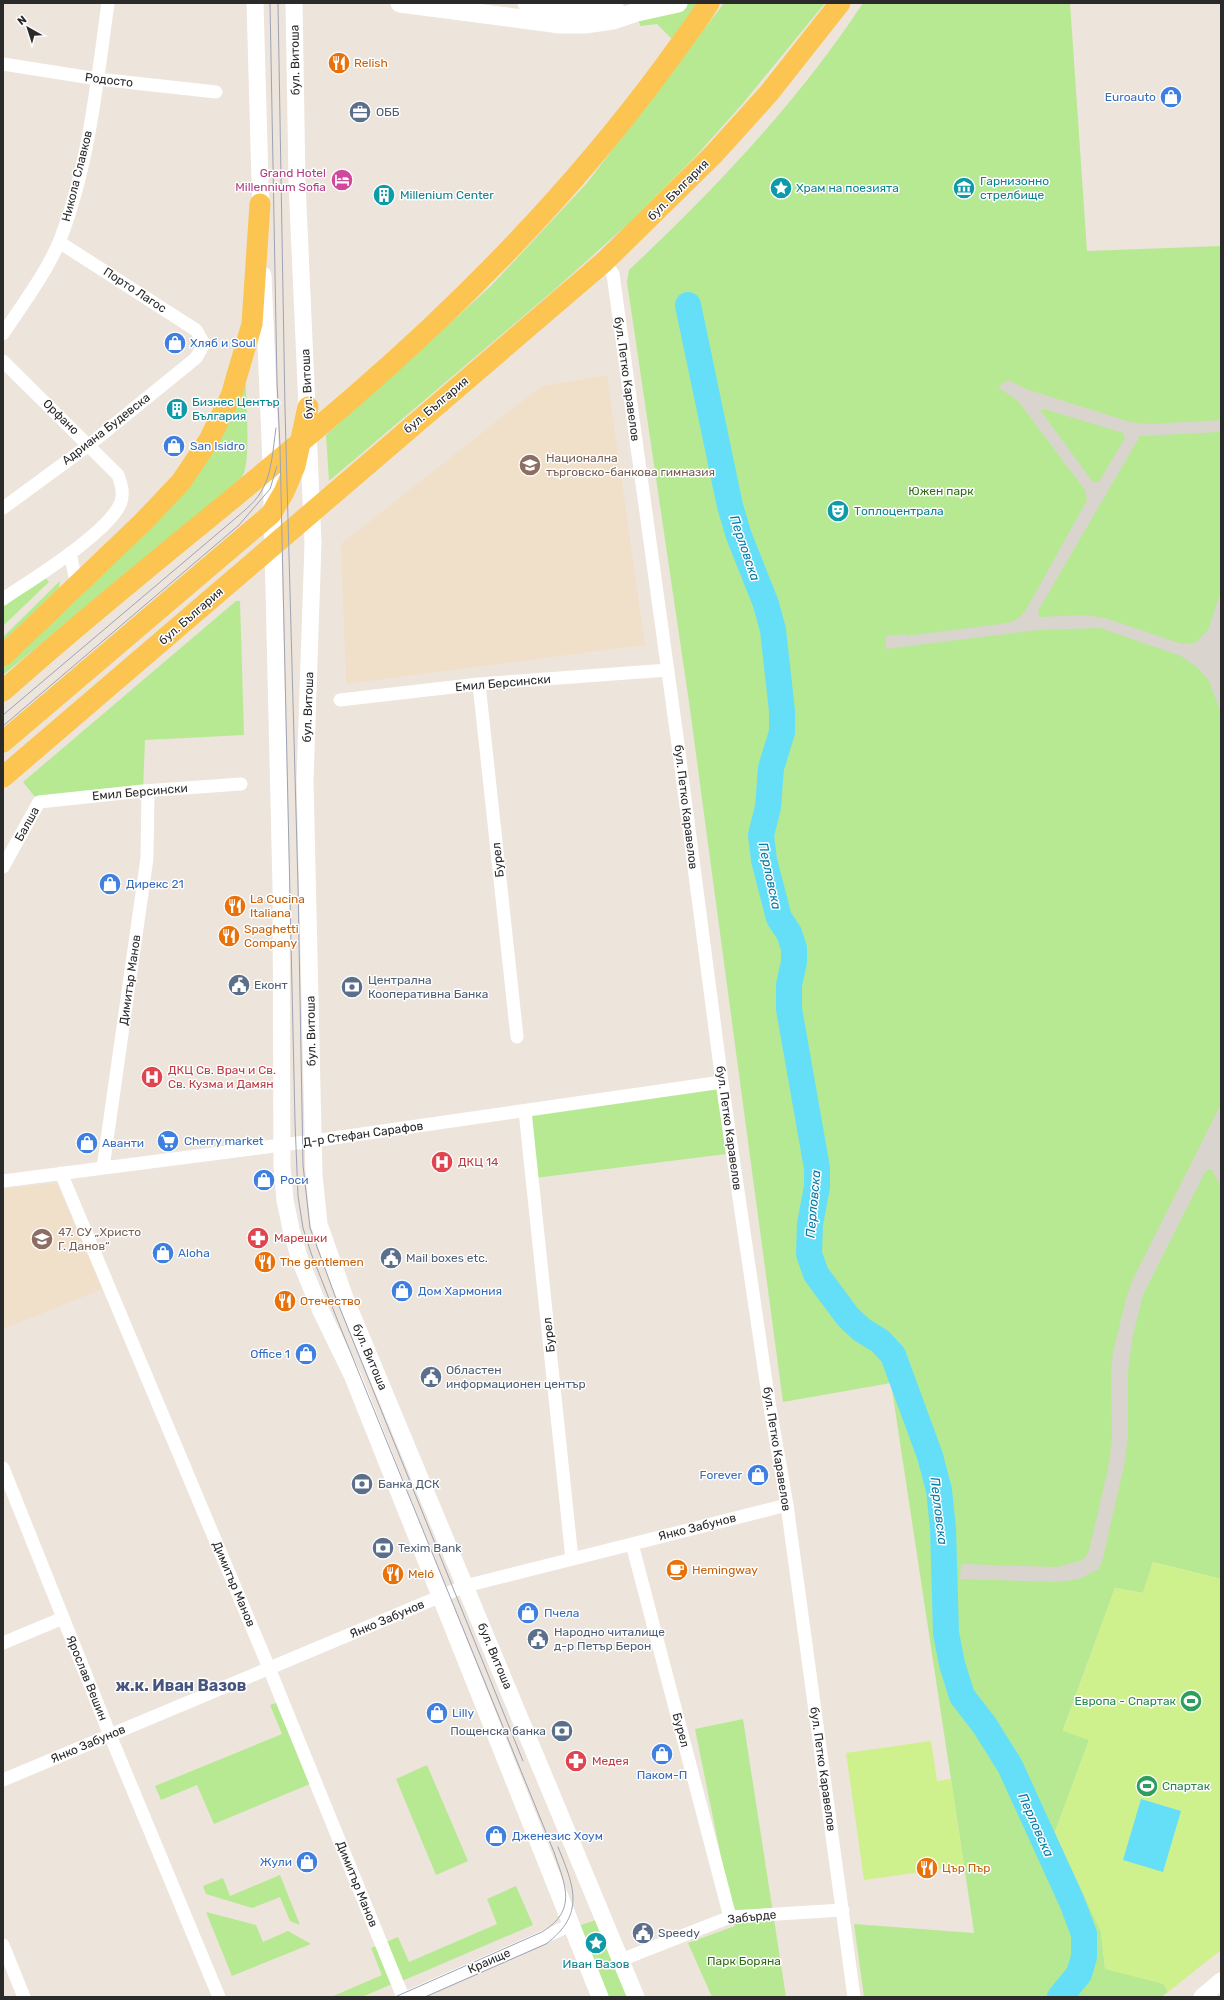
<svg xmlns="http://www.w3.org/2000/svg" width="1224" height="2000" font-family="Rubik,sans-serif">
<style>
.education{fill:#f1e0c9}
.green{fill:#b7e993}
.pitch{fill:#cff18d}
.plaza{fill:#d9d4ce;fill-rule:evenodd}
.water{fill:#65def8}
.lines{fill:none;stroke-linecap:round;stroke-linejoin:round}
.river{stroke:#65def8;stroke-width:26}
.minor{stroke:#fff;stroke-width:13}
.tertiary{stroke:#fff;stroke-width:17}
.secondary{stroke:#fff;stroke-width:19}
.primary{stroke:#fcc551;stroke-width:21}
.tram{stroke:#9da3b6;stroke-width:1}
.labels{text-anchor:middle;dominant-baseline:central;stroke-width:3;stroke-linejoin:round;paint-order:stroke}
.street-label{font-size:12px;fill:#2a2a2a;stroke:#fff}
.food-label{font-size:12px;fill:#c56008;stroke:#fff;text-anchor:start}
.shop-label{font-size:12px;fill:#366cbe;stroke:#fff;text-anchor:start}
.service-label{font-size:12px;fill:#4e5e75;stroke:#fff;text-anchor:start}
.hotel-label{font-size:12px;fill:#b23c85;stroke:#fff;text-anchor:end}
.culture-label{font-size:12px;fill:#0d838f;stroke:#fff;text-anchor:start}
.education-label{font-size:12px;fill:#785e54;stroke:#fff;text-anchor:start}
.park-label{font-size:12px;fill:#2e6d14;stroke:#fff}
.health-label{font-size:12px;fill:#be3a42;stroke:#fff;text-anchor:start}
.leisure-label{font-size:12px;fill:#27864d;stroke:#fff;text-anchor:end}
.water-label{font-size:13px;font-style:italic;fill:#027ca6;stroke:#fff}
.district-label{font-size:16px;font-weight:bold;fill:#47567f;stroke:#fff}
</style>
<rect width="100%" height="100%" fill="#ede4db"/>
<path class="education" d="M 607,375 L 645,645 L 346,684 L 341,544 L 541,386 Z
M 57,1183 L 102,1289 L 3,1329 L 3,1189 Z"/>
<path class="green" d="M 635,3 L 697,3 L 672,39 L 657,24 L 640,26 Z
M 724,3 L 825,3 L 744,102 L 696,156 L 630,222 L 553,291 L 329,481 L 326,435 L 491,286 L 587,183 Z
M 863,3 L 1070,3 L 1087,251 L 1221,246 L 1221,1579 L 1153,1562 L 1143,1593 L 1115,1588 L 1063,1730 L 1089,1740 L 1055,1832 L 1101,1932 L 1105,1968 L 1164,1984 L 1168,1992 L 1161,1997 L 864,1997 L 854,1924 L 974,1933 L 972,1918 L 891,1383 L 783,1402 L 689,702 L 627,282 L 629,270 C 715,189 798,102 863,3 Z
M 245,373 C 246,393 251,461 243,475 C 240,481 233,487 228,491 L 3,675 L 3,665 L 163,512 Z
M 44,576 L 49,582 L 3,626 L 3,607 Z
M 60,581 L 59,588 L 3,642 L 3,637 Z
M 236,601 L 240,601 L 244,735 L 145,740 L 143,791 L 39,802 L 23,782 Z
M 718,1089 L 726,1154 L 535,1178 L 527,1114 Z
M 276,1703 L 310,1784 L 214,1824 L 197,1785 L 161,1800 L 155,1786 L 282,1734 L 270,1705 Z
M 743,1719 L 786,1997 L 712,1997 L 688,1943 L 735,1926 L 695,1729 Z
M 427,1765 L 468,1861 L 436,1875 L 396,1779 Z
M 280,1875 L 300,1925 L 290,1921 L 280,1897 L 252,1908 L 206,1894 L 203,1886 L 223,1878 L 230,1896 Z
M 516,1886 L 533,1925 L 402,1981 L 386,1942 L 398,1937 L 409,1962 L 497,1924 L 487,1899 Z
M 206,1912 L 256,1925 L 263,1942 L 288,1931 L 311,1944 L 232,1976 Z
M 599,1919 L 631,1997 L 606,1997 L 578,1926 Z
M 376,1946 L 392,1984 L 362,1997 L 331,1997 L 382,1975 L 371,1948 Z"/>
<path class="pitch" d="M 1153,1562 L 1221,1579 L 1221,1950 L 1168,1992 L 1164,1984 L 1105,1969 L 1101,1932 L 1055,1832 L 1089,1740 L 1063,1731 L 1115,1588 L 1143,1593 Z
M 931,1741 L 937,1781 L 951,1779 L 964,1866 L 864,1880 L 846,1753 Z"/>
<path class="plaza" d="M 1008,380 L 1026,389 L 1130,422 L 1148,424 L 1221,420 L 1221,432 L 1140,436 L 1038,611 L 1040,617 L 1083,615 L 1105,618 L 1182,644 L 1195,643 L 1208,630 L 1221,591 L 1221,713 L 1209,681 L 1198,668 L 1181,656 L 1100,628 L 1039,630 L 886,649 L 886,636 L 906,634 L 906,636 L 1000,624 L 1012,622 L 1020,617 L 1026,610 L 1087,500 L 1085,490 L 1018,401 L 998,387 ZM 1044,409 L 1123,433 L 1125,438 L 1099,482 L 1093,482 L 1040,410 Z
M 1221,1104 L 1221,1187 L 1212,1170 L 1209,1169 L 1205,1172 L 1143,1295 L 1133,1335 L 1128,1370 L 1128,1438 L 1124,1466 L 1103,1558 L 1099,1569 L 1079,1579 L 1057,1582 L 960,1579 L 961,1564 L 1056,1567 L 1083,1560 L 1089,1551 L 1108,1469 L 1112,1441 L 1111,1372 L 1113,1352 L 1127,1295 L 1134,1277 Z"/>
<path class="water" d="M 1141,1799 L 1181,1811 L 1163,1872 L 1123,1860 Z"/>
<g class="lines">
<path class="river" d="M 688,305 L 730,506 L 739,536 L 766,604 L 773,630 L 782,711 L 782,732 L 771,768 L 768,807 L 761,835 L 764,860 L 779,918 L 789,933 L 794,948 L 794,962 L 789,985 L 789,1009 L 817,1168 L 817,1187 L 810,1224 L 809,1254 L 816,1274 L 848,1317 L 862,1330 L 880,1341 L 893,1355 L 930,1456 L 939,1490 L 943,1528 L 946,1633 L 952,1664 L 962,1696 L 985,1726 L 1010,1766 L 1072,1902 L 1084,1934 L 1084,1957 L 1079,1974 L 1060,1997"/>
<path class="minor" d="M 3,64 L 98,79 L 216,92
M 604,262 L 613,274 L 677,737 L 722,1082 L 769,1402 L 787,1505 L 854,1997
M 3,334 C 22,305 47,272 60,240 C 89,165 97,82 108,3
M 3,361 L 118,475 C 121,484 124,492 121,502 C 110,532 31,580 3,599
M 3,508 L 89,445 L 196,358 L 204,344 L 196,330 L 59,242
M 70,553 L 77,586
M 479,684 L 517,1037
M 340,700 L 479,684 L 668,670
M 3,867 L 39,802 L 143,791 L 241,784
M 525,1111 L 572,1559
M 103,1168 L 147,858 L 148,791
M 61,1173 L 269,1668 L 403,1997
M 3,1181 L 313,1141 L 722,1082
M 3,1468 L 110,1735 L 219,1997
M 632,1544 L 730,1917
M 3,1643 L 63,1618
M 3,1780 L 465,1586 L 787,1505
M 3,1945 L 24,1997
M 621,1960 L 730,1917 L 843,1910
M 408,1997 L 571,1925"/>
<path class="tertiary" d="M 255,3 L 261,216
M 294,3 L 297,182 L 313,543 L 305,781 L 314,1175 L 319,1224 L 345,1298 L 636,1997
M 263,275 L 271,463 L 281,886 L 282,1166 L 285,1200 L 291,1229 L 300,1260 L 320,1309 L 353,1377 L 600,1997
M 1202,1997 L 1221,1981"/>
<path class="secondary" d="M 400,3 L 560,24 L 585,24 L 613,20 L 637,12 L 678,3
M 527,3 L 617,12"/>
<path class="primary" d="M 3,656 L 143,522 L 181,482 L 209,440 L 231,396 L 252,324 L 260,204
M 3,691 C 118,588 241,495 357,394 C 471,295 577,185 666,64 C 680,44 696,24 709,3
M 3,742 L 271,514 L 284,492 L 295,466 L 308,407
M 3,777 L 604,262 L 713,155 L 769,93 L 840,3"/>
<path class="tram" d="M 270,3 L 277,382 L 280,447 L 295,1122 L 298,1196 L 303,1228 L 311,1253 L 339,1324 L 554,1852 C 565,1885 578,1910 542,1932 L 395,1997
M 278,3 L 285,409 L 298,885 L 303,1165 L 310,1228 L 337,1301 L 523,1761
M 3,715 L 230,523 C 240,514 254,504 261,492 C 272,475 273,448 276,428
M 3,726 L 239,525 L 270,489 L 277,466
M 425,1997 L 546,1944 C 586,1914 574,1886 558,1847"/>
</g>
<defs>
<g id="restaurant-disc" transform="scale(1.15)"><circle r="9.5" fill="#e8710a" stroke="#fff"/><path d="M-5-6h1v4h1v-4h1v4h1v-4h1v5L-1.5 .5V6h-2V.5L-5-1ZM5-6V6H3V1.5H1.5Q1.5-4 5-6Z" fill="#fff"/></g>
<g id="shop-disc" transform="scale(1.15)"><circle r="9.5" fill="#3f7fe0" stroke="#fff"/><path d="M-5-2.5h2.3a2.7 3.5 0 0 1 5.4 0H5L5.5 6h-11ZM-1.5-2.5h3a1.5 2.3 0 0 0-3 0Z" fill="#fff"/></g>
<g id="office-disc" transform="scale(1.15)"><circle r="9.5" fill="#5c6f8a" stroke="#fff"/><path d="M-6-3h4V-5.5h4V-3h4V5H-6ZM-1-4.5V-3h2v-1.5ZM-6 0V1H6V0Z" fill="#fff"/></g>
<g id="hotel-disc" transform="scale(1.15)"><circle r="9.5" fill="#d1479c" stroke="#fff"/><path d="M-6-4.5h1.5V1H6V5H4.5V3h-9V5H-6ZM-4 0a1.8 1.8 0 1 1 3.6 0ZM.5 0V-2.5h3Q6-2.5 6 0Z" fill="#fff"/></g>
<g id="sight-disc" transform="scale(1.15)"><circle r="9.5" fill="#0f9aa8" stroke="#fff"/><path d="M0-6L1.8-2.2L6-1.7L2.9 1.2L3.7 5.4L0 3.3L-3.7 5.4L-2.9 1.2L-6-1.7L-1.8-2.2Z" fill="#fff"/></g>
<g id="museum-disc" transform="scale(1.15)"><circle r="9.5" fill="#0f9aa8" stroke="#fff"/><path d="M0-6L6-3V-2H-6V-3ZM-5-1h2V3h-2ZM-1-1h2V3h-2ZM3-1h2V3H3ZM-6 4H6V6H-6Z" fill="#fff"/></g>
<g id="building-disc" transform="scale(1.15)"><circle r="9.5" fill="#0f9aa8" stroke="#fff"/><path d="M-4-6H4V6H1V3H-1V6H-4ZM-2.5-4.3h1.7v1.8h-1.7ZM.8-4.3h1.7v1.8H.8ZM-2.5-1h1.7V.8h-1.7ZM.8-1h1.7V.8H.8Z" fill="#fff"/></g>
<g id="school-disc" transform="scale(1.15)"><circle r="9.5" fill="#8d6e63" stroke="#fff"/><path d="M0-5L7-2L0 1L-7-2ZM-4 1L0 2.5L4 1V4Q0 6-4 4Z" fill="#fff"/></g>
<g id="theatre-disc" transform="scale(1.15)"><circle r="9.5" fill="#0f9aa8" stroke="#fff"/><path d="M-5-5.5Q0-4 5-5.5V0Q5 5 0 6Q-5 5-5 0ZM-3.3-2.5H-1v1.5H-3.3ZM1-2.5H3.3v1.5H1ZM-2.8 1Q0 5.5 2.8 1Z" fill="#fff"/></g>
<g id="civic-disc" transform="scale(1.15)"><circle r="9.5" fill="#5c6f8a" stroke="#fff"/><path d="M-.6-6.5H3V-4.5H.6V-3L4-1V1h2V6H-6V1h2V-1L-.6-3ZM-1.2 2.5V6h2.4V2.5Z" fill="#fff"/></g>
<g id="bank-disc" transform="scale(1.15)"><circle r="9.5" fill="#5c6f8a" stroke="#fff"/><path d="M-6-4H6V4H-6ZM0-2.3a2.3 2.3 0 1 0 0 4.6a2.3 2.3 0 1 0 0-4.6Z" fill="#fff"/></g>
<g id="hospital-disc" transform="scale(1.15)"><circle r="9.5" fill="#e0444e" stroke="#fff"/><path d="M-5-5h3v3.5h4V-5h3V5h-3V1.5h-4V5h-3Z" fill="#fff"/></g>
<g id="supermarket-disc" transform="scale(1.15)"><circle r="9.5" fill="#3f7fe0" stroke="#fff"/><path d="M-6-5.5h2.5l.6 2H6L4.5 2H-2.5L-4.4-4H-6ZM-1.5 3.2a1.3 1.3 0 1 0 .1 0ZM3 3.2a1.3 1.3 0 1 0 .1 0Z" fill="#fff"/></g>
<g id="pharmacy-disc" transform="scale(1.15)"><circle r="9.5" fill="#e0444e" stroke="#fff"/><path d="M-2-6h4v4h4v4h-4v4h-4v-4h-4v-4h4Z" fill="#fff"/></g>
<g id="cafe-disc" transform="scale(1.15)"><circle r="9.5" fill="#e8710a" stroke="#fff"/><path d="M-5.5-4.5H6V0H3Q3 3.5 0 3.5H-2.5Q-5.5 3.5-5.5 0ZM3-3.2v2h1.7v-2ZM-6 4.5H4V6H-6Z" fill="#fff"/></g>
<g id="stadium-disc" transform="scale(1.15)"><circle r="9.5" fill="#2e9e5b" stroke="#fff"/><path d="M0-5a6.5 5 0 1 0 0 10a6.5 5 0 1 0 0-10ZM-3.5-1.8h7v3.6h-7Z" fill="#fff"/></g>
</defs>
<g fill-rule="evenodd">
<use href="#restaurant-disc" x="339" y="63"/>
<use href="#shop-disc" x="1171" y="97"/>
<use href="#office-disc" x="360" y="112"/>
<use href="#hotel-disc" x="342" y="180"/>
<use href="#sight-disc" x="781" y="188"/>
<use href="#museum-disc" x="964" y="188"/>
<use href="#building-disc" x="384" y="195"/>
<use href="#shop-disc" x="175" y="343"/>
<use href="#building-disc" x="177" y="409"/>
<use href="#shop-disc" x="174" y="446"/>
<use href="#school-disc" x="530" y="465"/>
<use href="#theatre-disc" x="838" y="511"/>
<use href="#shop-disc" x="110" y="884"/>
<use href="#restaurant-disc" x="235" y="906"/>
<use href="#restaurant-disc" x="229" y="936"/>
<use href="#civic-disc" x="239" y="985"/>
<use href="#bank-disc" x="352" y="987"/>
<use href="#hospital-disc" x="152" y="1077"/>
<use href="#supermarket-disc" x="168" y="1141"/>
<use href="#shop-disc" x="87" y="1143"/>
<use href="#hospital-disc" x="442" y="1162"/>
<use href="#shop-disc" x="264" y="1180"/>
<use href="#pharmacy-disc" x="258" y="1238"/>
<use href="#school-disc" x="42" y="1239"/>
<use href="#shop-disc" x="163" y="1253"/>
<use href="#civic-disc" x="391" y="1258"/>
<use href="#restaurant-disc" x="265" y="1262"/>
<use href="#shop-disc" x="402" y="1291"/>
<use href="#restaurant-disc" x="285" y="1301"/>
<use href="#shop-disc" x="306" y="1354"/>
<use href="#civic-disc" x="431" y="1377"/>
<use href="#shop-disc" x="758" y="1475"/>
<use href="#bank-disc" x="362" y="1484"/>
<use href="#bank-disc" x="383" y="1548"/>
<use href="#cafe-disc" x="677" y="1570"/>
<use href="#restaurant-disc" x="393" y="1574"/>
<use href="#shop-disc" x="528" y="1613"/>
<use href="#civic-disc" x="538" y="1639"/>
<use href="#stadium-disc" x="1191" y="1701"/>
<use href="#shop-disc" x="437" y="1713"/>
<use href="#bank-disc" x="562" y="1731"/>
<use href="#shop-disc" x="662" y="1754"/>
<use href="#pharmacy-disc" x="576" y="1761"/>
<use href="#stadium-disc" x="1147" y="1786"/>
<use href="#shop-disc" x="496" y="1836"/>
<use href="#shop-disc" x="307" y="1862"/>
<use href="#restaurant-disc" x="927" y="1868"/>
<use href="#civic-disc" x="643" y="1933"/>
<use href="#sight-disc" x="596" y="1943"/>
</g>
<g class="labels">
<g class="street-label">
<text transform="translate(295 60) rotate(-91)">бул. Витоша</text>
<text transform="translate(109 80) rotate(7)">Родосто</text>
<text transform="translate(77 176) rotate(-76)">Никола Славков</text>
<text transform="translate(678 190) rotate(-45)">бул. България</text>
<text transform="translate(135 290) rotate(33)">Порто Лагос</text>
<text transform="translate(627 379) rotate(82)">бул. Петко Каравелов</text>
<text transform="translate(307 384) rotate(-93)">бул. Витоша</text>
<text transform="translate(436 405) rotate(-40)">бул. България</text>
<text transform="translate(61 417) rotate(44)">Орфано</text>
<text transform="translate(106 429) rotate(-38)">Адриана Будевска</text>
<text transform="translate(191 616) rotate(-41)">бул. България</text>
<text transform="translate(503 683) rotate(-5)">Емил Берсински</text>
<text transform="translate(308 707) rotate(-88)">бул. Витоша</text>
<text transform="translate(140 792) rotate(-5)">Емил Берсински</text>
<text transform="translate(686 807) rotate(83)">бул. Петко Каравелов</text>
<text transform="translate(27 824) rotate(-61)">Балша</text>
<text transform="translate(498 860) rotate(-96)">Бурел</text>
<text transform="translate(130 980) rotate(-82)">Димитър Манов</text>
<text transform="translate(311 1031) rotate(-91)">бул. Витоша</text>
<text transform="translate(729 1128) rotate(82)">бул. Петко Каравелов</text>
<text transform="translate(363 1134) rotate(-8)">Д-р Стефан Сарафов</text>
<text transform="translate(549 1335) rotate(-96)">Бурел</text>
<text transform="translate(370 1357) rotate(67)">бул. Витоша</text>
<text transform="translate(777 1449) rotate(81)">бул. Петко Каравелов</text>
<text transform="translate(697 1527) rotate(-14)">Янко Забунов</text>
<text transform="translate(234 1584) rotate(67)">Димитър Манов</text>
<text transform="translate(387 1619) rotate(-23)">Янко Забунов</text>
<text transform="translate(495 1656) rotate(67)">бул. Витоша</text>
<text transform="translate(87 1678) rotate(68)">Ярослав Вешин</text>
<text transform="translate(681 1730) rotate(75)">Бурел</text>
<text transform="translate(88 1744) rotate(-23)">Янко Забунов</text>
<text transform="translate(823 1769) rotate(82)">бул. Петко Каравелов</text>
<text transform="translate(357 1884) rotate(68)">Димитър Манов</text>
<text transform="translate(752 1917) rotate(-6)">Забърде</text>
<text transform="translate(489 1961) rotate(-24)">Краище</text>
</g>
<g class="food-label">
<text x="354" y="63">Relish</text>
<text x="250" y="899">La Cucina<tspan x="250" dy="14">Italiana</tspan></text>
<text x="244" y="929">Spaghetti<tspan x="244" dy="14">Company</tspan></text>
<text x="280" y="1262">The gentlemen</text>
<text x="300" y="1301">Отечество</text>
<text x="692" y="1570">Hemingway</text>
<text x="408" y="1574">Meló</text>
<text x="942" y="1868">Цър Пър</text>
</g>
<g class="shop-label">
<text x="1156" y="97" text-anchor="end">Euroauto</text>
<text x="190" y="343">Хляб и Soul</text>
<text x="190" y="446">San Isidro</text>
<text x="126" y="884">Дирекс 21</text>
<text x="184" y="1141">Cherry market</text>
<text x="102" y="1143">Аванти</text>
<text x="280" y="1180">Роси</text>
<text x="178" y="1253">Aloha</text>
<text x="418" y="1291">Дом Хармония</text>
<text x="290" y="1354" text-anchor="end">Office 1</text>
<text x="742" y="1475" text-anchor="end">Forever</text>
<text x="544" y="1613">Пчела</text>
<text x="452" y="1713">Lilly</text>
<text x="662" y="1775" text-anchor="middle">Паком-П</text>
<text x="512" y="1836">Дженезис Хоум</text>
<text x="292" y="1862" text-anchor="end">Жули</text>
</g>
<g class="service-label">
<text x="376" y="112">ОББ</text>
<text x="368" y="980">Централна<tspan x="368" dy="14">Кооперативна Банка</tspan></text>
<text x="254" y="985">Еконт</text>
<text x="406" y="1258">Mail boxes etc.</text>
<text x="446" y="1370">Областен<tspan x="446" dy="14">информационен център</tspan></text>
<text x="378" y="1484">Банка ДСК</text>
<text x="398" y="1548">Texim Bank</text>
<text x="554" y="1632">Народно читалище<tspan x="554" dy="14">д-р Петър Берон</tspan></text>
<text x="546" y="1731" text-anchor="end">Пощенска банка</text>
<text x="658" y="1933">Speedy</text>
</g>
<g class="hotel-label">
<text x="326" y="173">Grand Hotel<tspan x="326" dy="14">Millennium Sofia</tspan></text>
</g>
<g class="culture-label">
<text x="980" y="181">Гарнизонно<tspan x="980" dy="14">стрелбище</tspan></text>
<text x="796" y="188">Храм на поезията</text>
<text x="400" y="195">Millenium Center</text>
<text x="192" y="402">Бизнес Център<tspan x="192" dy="14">България</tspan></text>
<text x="854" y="511">Топлоцентрала</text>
<text x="596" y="1964" text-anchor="middle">Иван Вазов</text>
</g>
<g class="education-label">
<text x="546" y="458">Национална<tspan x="546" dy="14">търговско-банкова гимназия</tspan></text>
<text x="58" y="1232">47. СУ „Христо<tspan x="58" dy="14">Г. Данов“</tspan></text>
</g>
<g class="park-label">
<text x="941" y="491">Южен парк</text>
<text x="744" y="1961">Парк Боряна</text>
</g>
<g class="health-label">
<text x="168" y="1070">ДКЦ Св. Врач и Св.<tspan x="168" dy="14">Св. Кузма и Дамян</tspan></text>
<text x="458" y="1162">ДКЦ 14</text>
<text x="274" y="1238">Марешки</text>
<text x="592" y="1761">Медея</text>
</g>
<g class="leisure-label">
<text x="1176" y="1701">Европа - Спартак</text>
<text x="1162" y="1786" text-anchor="start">Спартак</text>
</g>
<g class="water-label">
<text transform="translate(745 548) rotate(71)">Перловска</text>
<text transform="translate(770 876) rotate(78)">Перловска</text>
<text transform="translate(813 1204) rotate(-85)">Перловска</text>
<text transform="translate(939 1511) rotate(83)">Перловска</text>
<text transform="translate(1036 1825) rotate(66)">Перловска</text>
</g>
<g class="district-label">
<text x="181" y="1685">ж.к. Иван Вазов</text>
</g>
</g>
<rect width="1224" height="2000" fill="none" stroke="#2a2a2a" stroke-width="8"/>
<g transform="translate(28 28) rotate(321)" stroke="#ffffff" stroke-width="3" paint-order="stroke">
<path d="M0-3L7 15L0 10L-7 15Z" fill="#2a2a2a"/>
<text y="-6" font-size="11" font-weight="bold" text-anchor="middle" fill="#2a2a2a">N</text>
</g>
</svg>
